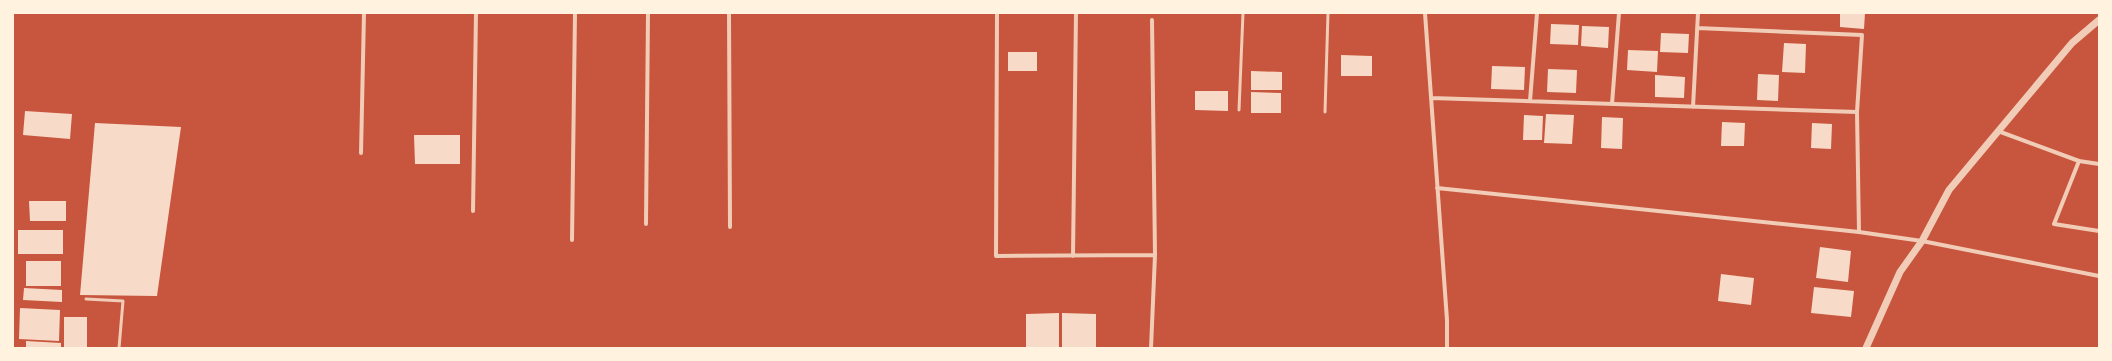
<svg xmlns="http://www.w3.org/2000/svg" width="2112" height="361" font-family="Roboto,sans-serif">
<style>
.building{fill:#f7dbc8}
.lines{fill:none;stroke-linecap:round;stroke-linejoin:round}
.service{stroke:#f1ccb7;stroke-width:3}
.minor{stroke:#f1ccb7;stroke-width:4}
.tertiary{stroke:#f1ccb7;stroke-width:7}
</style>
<rect width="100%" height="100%" fill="#c8553d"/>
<path class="building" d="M 1840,13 L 1865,13 L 1864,29 L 1840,27 Z
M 1551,24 L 1579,25 L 1578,45 L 1550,44 Z
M 1582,26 L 1609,27 L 1608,48 L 1581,46 Z
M 1661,33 L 1689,34 L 1688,53 L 1660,52 Z
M 1784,43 L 1806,44 L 1805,73 L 1782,72 Z
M 1628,50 L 1658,51 L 1657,72 L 1627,70 Z
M 1008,52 L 1037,52 L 1037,71 L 1008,71 Z
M 1341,55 L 1372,56 L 1372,76 L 1341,76 Z
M 1492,66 L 1525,67 L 1524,90 L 1491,89 Z
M 1548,69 L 1577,70 L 1576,93 L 1547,92 Z
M 1251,71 L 1282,72 L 1282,90 L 1251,90 Z
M 1758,74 L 1779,75 L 1778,101 L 1757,100 Z
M 1655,75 L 1685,77 L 1684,98 L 1655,97 Z
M 1195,91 L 1228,91 L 1228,111 L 1195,110 Z
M 1251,92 L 1281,93 L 1281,113 L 1251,113 Z
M 25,111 L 72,114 L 70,139 L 23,135 Z
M 1546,114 L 1574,115 L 1572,144 L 1544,143 Z
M 1524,115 L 1543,116 L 1542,140 L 1523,140 Z
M 1602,117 L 1623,118 L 1622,149 L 1601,148 Z
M 1722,122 L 1745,123 L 1744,146 L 1721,146 Z
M 95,123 L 181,127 L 157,296 L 80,295 Z
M 1812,123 L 1832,124 L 1831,149 L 1811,148 Z
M 414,135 L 460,135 L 460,164 L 415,164 Z
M 29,201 L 66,201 L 66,221 L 30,221 Z
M 18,230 L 63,230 L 63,254 L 18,254 Z
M 1820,247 L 1851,251 L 1848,282 L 1816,278 Z
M 26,261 L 61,261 L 61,286 L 26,286 Z
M 1721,274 L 1754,278 L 1751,305 L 1718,301 Z
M 1814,287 L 1854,291 L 1851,317 L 1811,313 Z
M 24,288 L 62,290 L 62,302 L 23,300 Z
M 20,308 L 60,310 L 59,341 L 19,339 Z
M 1059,313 L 1059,348 L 1026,348 L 1026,314 Z
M 1062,313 L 1096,314 L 1096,348 L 1062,348 Z
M 64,317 L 87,317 L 87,348 L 64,348 Z
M 26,341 L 61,343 L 61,348 L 26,348 Z"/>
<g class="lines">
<path class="service" d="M 1239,110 L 1243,13
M 1325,112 L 1328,13
M 86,299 L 123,301 L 119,348"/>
<path class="minor" d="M 729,13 L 730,227
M 997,13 L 996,256 L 1155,255
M 1425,13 L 1447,320 L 1447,348
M 1697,28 L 1862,35 L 1857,112 L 1859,232
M 1431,98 L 1857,112
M 1530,101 L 1537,13
M 1612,104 L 1619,13
M 1693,107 L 1698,13
M 1998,131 L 2079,161 L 2054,224 L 2099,231
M 361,153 L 364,13
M 2079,161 L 2099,164
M 1437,188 L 1859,232 L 1922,241 L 2099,276
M 473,211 L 476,13
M 646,224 L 648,13
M 572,240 L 575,13
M 1073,256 L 1076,13
M 1151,348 L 1155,255 L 1152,20"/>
<path class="tertiary" d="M 1866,348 L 1900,272 L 1922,241 L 1949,190 L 2072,43 L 2099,20"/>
</g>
<rect width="2112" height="361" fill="none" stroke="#fff3e0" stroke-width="28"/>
</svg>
